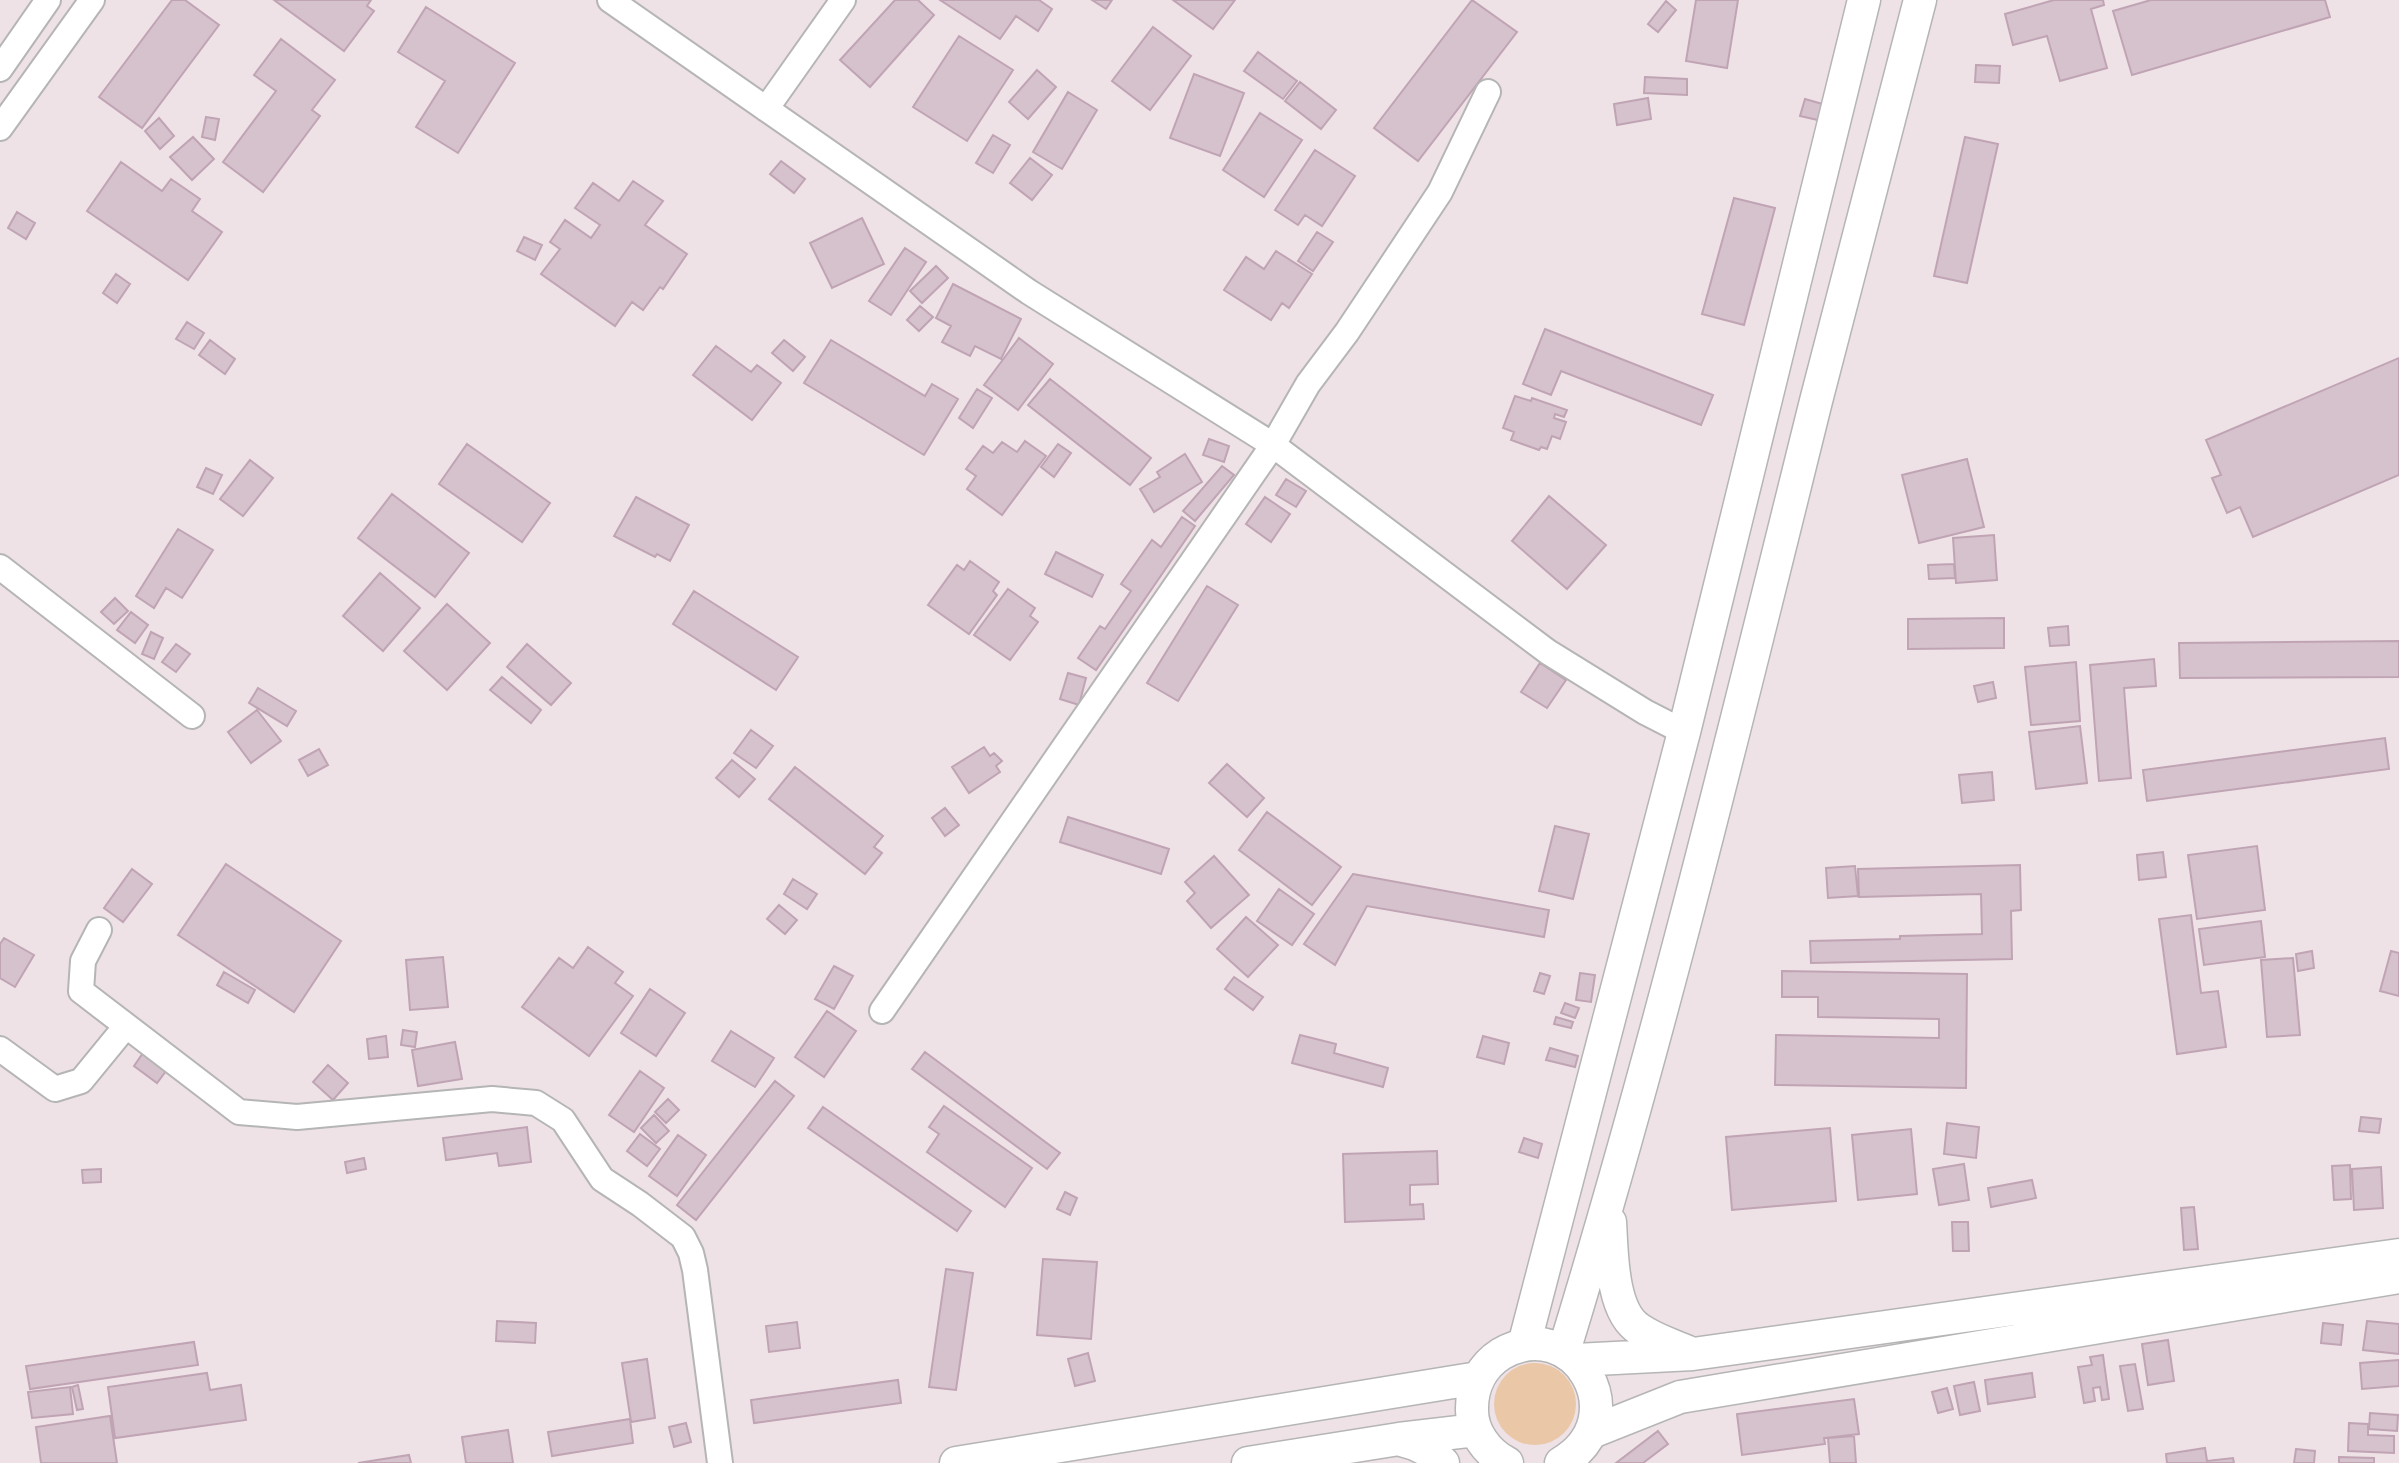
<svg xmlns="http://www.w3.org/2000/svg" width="2399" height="1463" font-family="'Public Sans',sans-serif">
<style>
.grass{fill:#e9c7a7}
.building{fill:#d5c2cd;stroke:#c0a4b4;stroke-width:2}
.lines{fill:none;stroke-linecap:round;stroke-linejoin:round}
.minor-casing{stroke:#b5b5b5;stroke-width:28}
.tertiary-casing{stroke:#b5b5b5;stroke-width:35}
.minor{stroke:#fff;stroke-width:24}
.tertiary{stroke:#fff;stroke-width:32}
</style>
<rect width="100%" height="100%" fill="#eee2e6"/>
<path class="grass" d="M1494 1404a41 41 0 1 1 82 0a41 41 0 1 1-82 0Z"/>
<path class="building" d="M 172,0 L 185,0 L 219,25 L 142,128 L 99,97 Z
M 274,0 L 371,0 L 367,6 L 374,11 L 344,51 Z
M 895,0 L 918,0 L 934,15 L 870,87 L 840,60 Z
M 940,0 L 1039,0 L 1052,9 L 1038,31 L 1016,16 L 1000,39 Z
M 1092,0 L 1112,0 L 1106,9 Z
M 1173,0 L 1235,0 L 1213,29 Z
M 1472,0 L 1517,32 L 1418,161 L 1374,128 Z
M 1696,0 L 1738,0 L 1727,68 L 1686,61 Z
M 2054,0 L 2103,0 L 2104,5 L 2091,9 L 2107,68 L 2060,81 L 2047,36 L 2013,45 L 2005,14 Z
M 2151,0 L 2325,0 L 2330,17 L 2132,75 L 2113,11 Z
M 1666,1 L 1676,10 L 1658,32 L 1648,24 Z
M 426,7 L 515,63 L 458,153 L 416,127 L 445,81 L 398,52 Z
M 1153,27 L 1191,56 L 1150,110 L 1112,81 Z
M 959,36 L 1013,70 L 967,141 L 913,107 Z
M 281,39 L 335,80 L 312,110 L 320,116 L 263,192 L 223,162 L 276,91 L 254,75 Z
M 1258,52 L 1297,81 L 1283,99 L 1244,71 Z
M 1976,65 L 2000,66 L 1999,83 L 1975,82 Z
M 1037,70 L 1056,87 L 1028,119 L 1009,102 Z
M 1194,74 L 1244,93 L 1220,156 L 1170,138 Z
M 1645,77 L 1687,79 L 1687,95 L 1644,93 Z
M 1300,82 L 1336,110 L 1321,129 L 1285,101 Z
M 1068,92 L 1097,110 L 1062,169 L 1033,152 Z
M 1648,98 L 1651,119 L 1617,125 L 1614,104 Z
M 1805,99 L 1826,105 L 1822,121 L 1800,116 Z
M 1260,113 L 1302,140 L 1264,197 L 1223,170 Z
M 206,117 L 219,119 L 215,140 L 202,137 Z
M 159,118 L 174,136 L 160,149 L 145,131 Z
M 993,135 L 1010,145 L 993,173 L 976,163 Z
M 193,137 L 214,159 L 192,180 L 170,157 Z
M 1965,137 L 1998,144 L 1967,283 L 1934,276 Z
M 1315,150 L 1355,176 L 1322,226 L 1305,215 L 1298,225 L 1275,210 Z
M 1030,158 L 1052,175 L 1032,200 L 1010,183 Z
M 781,161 L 805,179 L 794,193 L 770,174 Z
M 121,162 L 162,191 L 171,179 L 200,199 L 192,211 L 222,232 L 188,280 L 87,211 Z
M 633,181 L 663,201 L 645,225 L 687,254 L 663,289 L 660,287 L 643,310 L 632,302 L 615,326 L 541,274 L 560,249 L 550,242 L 565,220 L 591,238 L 600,225 L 575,208 L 593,183 L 619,201 Z
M 1734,198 L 1775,208 L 1744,325 L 1702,314 Z
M 17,212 L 35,223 L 26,239 L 8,228 Z
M 862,218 L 884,264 L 832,288 L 810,243 Z
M 1317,232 L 1333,242 L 1313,271 L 1298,261 Z
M 524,237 L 542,245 L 535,260 L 517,251 Z
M 905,248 L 926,262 L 891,315 L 869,301 Z
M 1276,251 L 1312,274 L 1289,308 L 1282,303 L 1271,320 L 1224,290 L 1246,257 L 1264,269 Z
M 936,266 L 948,278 L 922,303 L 910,291 Z
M 116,274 L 130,284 L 117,303 L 103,293 Z
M 953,284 L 1021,319 L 1001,359 L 975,346 L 970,356 L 942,342 L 951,326 L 936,318 Z
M 920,306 L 933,317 L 919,331 L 907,320 Z
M 187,322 L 204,333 L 194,349 L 176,339 Z
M 1545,329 L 1713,395 L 1701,425 L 1561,371 L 1551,395 L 1523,384 Z
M 1019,338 L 1053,364 L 1018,410 L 984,385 Z
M 210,340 L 235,359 L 225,374 L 199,355 Z
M 784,340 L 805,357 L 793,371 L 772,353 Z
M 831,340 L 925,396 L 932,384 L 958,399 L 924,455 L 804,383 Z
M 716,346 L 751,372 L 757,365 L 781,383 L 752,420 L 693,375 Z
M 2399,358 L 2399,475 L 2253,537 L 2240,507 L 2227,513 L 2212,478 L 2221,475 L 2206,440 Z
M 1050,379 L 1151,458 L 1130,485 L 1028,405 Z
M 977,389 L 992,398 L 973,428 L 959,418 Z
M 1515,396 L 1531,401 L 1532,398 L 1567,410 L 1564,417 L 1555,414 L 1554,418 L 1566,422 L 1560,439 L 1552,436 L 1547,449 L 1541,447 L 1539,450 L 1511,440 L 1514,432 L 1503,428 Z
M 1209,439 L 1229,446 L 1224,462 L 1203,455 Z
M 1025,441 L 1046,456 L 1002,515 L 967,489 L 976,476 L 966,469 L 983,446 L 993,453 L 1002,442 L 1017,452 Z
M 467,444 L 550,503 L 522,542 L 439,484 Z
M 1058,444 L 1071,453 L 1054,477 L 1041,467 Z
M 1185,454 L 1202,482 L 1154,512 L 1140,489 L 1160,477 L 1157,472 Z
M 1967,459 L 1984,527 L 1919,543 L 1902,475 Z
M 250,460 L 273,478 L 243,516 L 220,499 Z
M 1222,466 L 1234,475 L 1195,521 L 1183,511 Z
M 206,468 L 222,475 L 213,494 L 197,487 Z
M 1286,479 L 1306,491 L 1296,507 L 1276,495 Z
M 392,494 L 469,553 L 435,597 L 358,538 Z
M 1549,496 L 1606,545 L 1567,589 L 1512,541 Z
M 636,497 L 689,525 L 670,561 L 657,554 L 655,557 L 614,536 Z
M 1265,497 L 1290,514 L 1271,542 L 1246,524 Z
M 1182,517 L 1195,526 L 1096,670 L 1078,658 L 1100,626 L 1105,629 L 1131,591 L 1121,584 L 1152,540 L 1161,547 Z
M 178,529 L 213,550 L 182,598 L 166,588 L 154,608 L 136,596 Z
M 1994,535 L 1997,580 L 1956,583 L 1953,538 Z
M 1056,552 L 1103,575 L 1092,597 L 1045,574 Z
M 970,561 L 999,582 L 993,591 L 997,595 L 969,634 L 928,605 L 957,565 L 964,570 Z
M 1954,564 L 1955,578 L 1929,579 L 1928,565 Z
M 380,573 L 420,608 L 383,651 L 343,616 Z
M 1207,586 L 1238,605 L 1178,701 L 1147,683 Z
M 1008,589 L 1035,608 L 1030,616 L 1038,622 L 1010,660 L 974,635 Z
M 694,591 L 798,657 L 776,690 L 673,624 Z
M 115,598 L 128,611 L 114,624 L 101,612 Z
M 447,604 L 490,643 L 447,690 L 404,651 Z
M 131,612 L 148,625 L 135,643 L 117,630 Z
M 2004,618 L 2004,648 L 1908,649 L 1908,619 Z
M 2068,626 L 2069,645 L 2050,646 L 2048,628 Z
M 151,632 L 163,638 L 154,659 L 142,654 Z
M 2399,641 L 2399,677 L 2180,678 L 2179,643 Z
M 176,644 L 190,654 L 176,672 L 162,662 Z
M 527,644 L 571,683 L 551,705 L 507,667 Z
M 2154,659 L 2156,686 L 2124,688 L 2131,778 L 2099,781 L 2090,665 Z
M 2076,662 L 2080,721 L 2031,725 L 2025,667 Z
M 1540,663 L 1566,680 L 1547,708 L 1521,692 Z
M 1068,673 L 1086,678 L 1079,705 L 1060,699 Z
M 502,677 L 541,710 L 531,723 L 490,690 Z
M 1993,682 L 1996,698 L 1978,702 L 1974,686 Z
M 258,688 L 296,711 L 287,726 L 249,703 Z
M 257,710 L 281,741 L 251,763 L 228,732 Z
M 2080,726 L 2087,783 L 2036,789 L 2029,732 Z
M 751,730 L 773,746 L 756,768 L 734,753 Z
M 2385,738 L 2389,769 L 2147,801 L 2143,770 Z
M 984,747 L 990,756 L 994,753 L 1002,761 L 996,766 L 1000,772 L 969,793 L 952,767 Z
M 319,749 L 328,765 L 308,776 L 299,760 Z
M 732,760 L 755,779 L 739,797 L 716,778 Z
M 1227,764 L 1264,798 L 1247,817 L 1209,783 Z
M 795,767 L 883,836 L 874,847 L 882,853 L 865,874 L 769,799 Z
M 1992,772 L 1994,800 L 1962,803 L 1959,775 Z
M 945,808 L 959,825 L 945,836 L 932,818 Z
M 1267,812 L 1341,867 L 1312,905 L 1239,850 Z
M 1068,817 L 1169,849 L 1161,874 L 1060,842 Z
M 1555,826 L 1589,834 L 1573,899 L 1539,891 Z
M 2257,846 L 2265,910 L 2197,919 L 2188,855 Z
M 2163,852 L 2166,877 L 2139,880 L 2137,855 Z
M 1214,856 L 1249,895 L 1211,928 L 1187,901 L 1195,893 L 1185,882 Z
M 226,864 L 341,941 L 294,1012 L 178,935 Z
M 2020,865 L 2021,910 L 2011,911 L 2012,959 L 1811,963 L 1810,941 L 1900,939 L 1900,936 L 1982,934 L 1981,894 L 1859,897 L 1858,869 Z
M 1855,866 L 1858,896 L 1828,898 L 1826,868 Z
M 132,869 L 152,884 L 123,922 L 104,908 Z
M 1353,874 L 1549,910 L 1544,937 L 1367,906 L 1335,965 L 1304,944 Z
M 793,879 L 817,894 L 807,909 L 784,894 Z
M 1279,889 L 1314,914 L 1292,945 L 1257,921 Z
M 779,905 L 797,920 L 785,934 L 767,919 Z
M 2191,915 L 2201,993 L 2218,991 L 2226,1047 L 2177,1054 L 2159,919 Z
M 1246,917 L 1278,945 L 1248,977 L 1217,949 Z
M 2261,921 L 2265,957 L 2204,965 L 2199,929 Z
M 4,938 L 34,955 L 15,987 L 0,978 L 0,944 Z
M 588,947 L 623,972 L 615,983 L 633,996 L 589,1056 L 522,1007 L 559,958 L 573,968 Z
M 2312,951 L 2314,968 L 2298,971 L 2296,954 Z
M 2391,951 L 2399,953 L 2399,996 L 2380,991 Z
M 443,957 L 448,1007 L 410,1010 L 406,960 Z
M 2293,958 L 2300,1035 L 2267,1037 L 2261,960 Z
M 834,966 L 853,976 L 834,1009 L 815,999 Z
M 1782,971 L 1967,974 L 1966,1088 L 1775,1085 L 1776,1035 L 1939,1038 L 1939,1019 L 1818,1017 L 1818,997 L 1782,997 Z
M 224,972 L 255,990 L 248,1003 L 217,985 Z
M 1540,973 L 1550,976 L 1544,994 L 1534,991 Z
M 1580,973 L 1595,975 L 1591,1002 L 1576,1000 Z
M 1234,977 L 1263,997 L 1253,1010 L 1225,989 Z
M 650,989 L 685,1013 L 656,1056 L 621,1033 Z
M 1565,1003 L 1579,1008 L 1575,1018 L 1561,1013 Z
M 827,1011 L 856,1031 L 824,1077 L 795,1057 Z
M 1556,1017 L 1573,1022 L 1571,1028 L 1554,1024 Z
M 403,1030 L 417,1032 L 415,1047 L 401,1045 Z
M 731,1031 L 774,1058 L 755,1087 L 712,1061 Z
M 1300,1035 L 1336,1044 L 1334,1053 L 1388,1068 L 1383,1087 L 1292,1063 Z
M 386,1036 L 388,1057 L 369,1059 L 367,1039 Z
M 1483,1036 L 1509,1043 L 1504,1064 L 1477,1057 Z
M 455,1042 L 462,1079 L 418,1086 L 412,1050 Z
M 1550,1048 L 1578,1056 L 1575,1067 L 1546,1060 Z
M 145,1050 L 169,1067 L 157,1083 L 134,1066 Z
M 925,1052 L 1060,1153 L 1047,1169 L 912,1069 Z
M 328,1065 L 348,1083 L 333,1100 L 313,1082 Z
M 640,1071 L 664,1088 L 634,1132 L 609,1115 Z
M 775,1081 L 794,1096 L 696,1220 L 677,1205 Z
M 668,1099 L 679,1110 L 666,1123 L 655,1112 Z
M 944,1106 L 1032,1168 L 1005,1207 L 927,1152 L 939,1134 L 929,1127 Z
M 823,1107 L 971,1211 L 957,1231 L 808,1128 Z
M 654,1115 L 669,1131 L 656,1143 L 641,1128 Z
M 2361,1117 L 2381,1119 L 2379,1133 L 2359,1131 Z
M 1947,1123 L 1979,1127 L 1976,1158 L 1944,1154 Z
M 527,1127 L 531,1162 L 499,1166 L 497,1153 L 446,1160 L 443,1138 Z
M 1830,1128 L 1836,1201 L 1732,1210 L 1726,1137 Z
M 1911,1129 L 1917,1194 L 1858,1200 L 1852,1135 Z
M 640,1134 L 660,1149 L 647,1166 L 627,1151 Z
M 678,1135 L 706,1155 L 677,1196 L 649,1176 Z
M 1524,1138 L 1542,1144 L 1538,1158 L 1519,1152 Z
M 1437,1151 L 1438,1184 L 1410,1185 L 1410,1205 L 1423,1204 L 1424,1219 L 1345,1222 L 1343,1154 Z
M 364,1158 L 366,1169 L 347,1173 L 345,1162 Z
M 1964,1164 L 1969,1200 L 1939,1205 L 1933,1169 Z
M 2350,1165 L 2351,1199 L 2334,1200 L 2332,1166 Z
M 2381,1167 L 2383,1208 L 2354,1210 L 2352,1169 Z
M 101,1169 L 101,1182 L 83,1183 L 82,1170 Z
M 2032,1180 L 2036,1198 L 1991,1207 L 1988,1188 Z
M 1065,1192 L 1077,1198 L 1070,1215 L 1057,1209 Z
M 2194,1207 L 2198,1249 L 2184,1250 L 2181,1208 Z
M 1952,1222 L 1968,1222 L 1969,1251 L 1953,1251 Z
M 1043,1259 L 1097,1262 L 1091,1339 L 1037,1335 Z
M 946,1269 L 973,1273 L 956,1390 L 929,1387 Z
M 497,1321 L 536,1323 L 535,1343 L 496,1341 Z
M 2367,1321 L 2399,1324 L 2399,1354 L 2363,1350 Z
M 797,1322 L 800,1348 L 769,1352 L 766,1326 Z
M 2323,1323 L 2343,1325 L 2341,1345 L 2321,1343 Z
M 2168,1340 L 2174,1381 L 2148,1385 L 2142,1344 Z
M 194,1342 L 198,1365 L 30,1389 L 26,1366 Z
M 1088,1353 L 1095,1381 L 1075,1386 L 1068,1359 Z
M 2103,1355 L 2109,1399 L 2102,1400 L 2100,1387 L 2093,1388 L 2095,1401 L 2084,1403 L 2078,1367 L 2092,1365 L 2090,1357 Z
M 647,1359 L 655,1418 L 631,1422 L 622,1363 Z
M 2399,1360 L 2399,1386 L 2362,1389 L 2360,1363 Z
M 2135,1364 L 2143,1409 L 2128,1411 L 2120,1366 Z
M 207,1373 L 210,1390 L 241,1385 L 246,1420 L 115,1438 L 108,1387 Z
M 2032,1373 L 2035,1397 L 1988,1404 L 1985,1380 Z
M 898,1380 L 901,1403 L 754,1423 L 751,1400 Z
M 1974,1382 L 1980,1411 L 1960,1415 L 1954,1386 Z
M 78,1385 L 83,1409 L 77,1410 L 72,1387 Z
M 70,1387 L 73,1414 L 32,1418 L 28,1392 Z
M 1947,1388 L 1953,1409 L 1938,1413 L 1932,1392 Z
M 1854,1399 L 1859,1434 L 1824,1438 L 1825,1444 L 1742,1455 L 1737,1414 Z
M 2370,1413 L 2398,1415 L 2397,1431 L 2369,1429 Z
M 110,1416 L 117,1463 L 41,1463 L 36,1427 Z
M 630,1419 L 633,1443 L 552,1456 L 548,1432 Z
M 686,1423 L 691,1442 L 674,1447 L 669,1427 Z
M 2349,1423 L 2368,1424 L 2368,1435 L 2394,1436 L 2394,1453 L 2348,1451 Z
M 508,1430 L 513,1463 L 466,1463 L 462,1437 Z
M 1658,1431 L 1668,1444 L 1643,1463 L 1616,1463 Z
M 1854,1436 L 1856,1463 L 1830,1463 L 1828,1438 Z
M 2205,1448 L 2207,1461 L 2233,1458 L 2234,1463 L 2167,1463 L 2166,1454 Z
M 2296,1449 L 2315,1451 L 2314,1463 L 2294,1463 Z
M 409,1455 L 411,1463 L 358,1463 Z
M 2339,1457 L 2374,1458 L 2374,1463 L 2339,1463 Z"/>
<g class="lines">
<g class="minor-casing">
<path id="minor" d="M 610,0 L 1029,292 L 1273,445 L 1548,652 L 1645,712 L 1684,732
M 0,69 L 48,0
M 766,109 L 843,0
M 0,128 L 92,0
M 0,567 L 192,716
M 99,930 L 83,961 L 81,991 L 239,1112 L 297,1117 L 492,1099 L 536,1103 L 563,1120 L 602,1179 L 640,1204 L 683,1237 L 691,1253 L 695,1270 L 720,1463
M 882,1011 L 1273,445 L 1308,384 L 1347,332 L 1440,192 L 1488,92
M 0,1049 L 55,1089 L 81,1081 L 126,1026"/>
</g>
<g class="tertiary-casing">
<path id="tertiary" d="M 1610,1222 C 1612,1252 1611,1311 1639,1329 C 1653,1339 1672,1345 1688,1352
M 1524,1345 L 1684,732 L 1864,0
M 1564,1351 C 1660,1038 1737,719 1816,401 C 1850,267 1886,134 1920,0
M 1576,1360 L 1693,1354 L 2399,1255
M 1592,1432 L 1680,1397 L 2399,1277
M 1401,1440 C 1418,1444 1431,1450 1443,1463
M 956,1463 L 1478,1378
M 1248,1463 L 1399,1439 L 1476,1430
M 1507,1463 C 1487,1453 1471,1431 1472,1408 C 1472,1386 1482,1366 1501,1354 C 1574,1311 1638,1418 1561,1463"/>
</g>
<use href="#minor" class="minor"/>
<use href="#tertiary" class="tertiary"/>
</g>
</svg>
